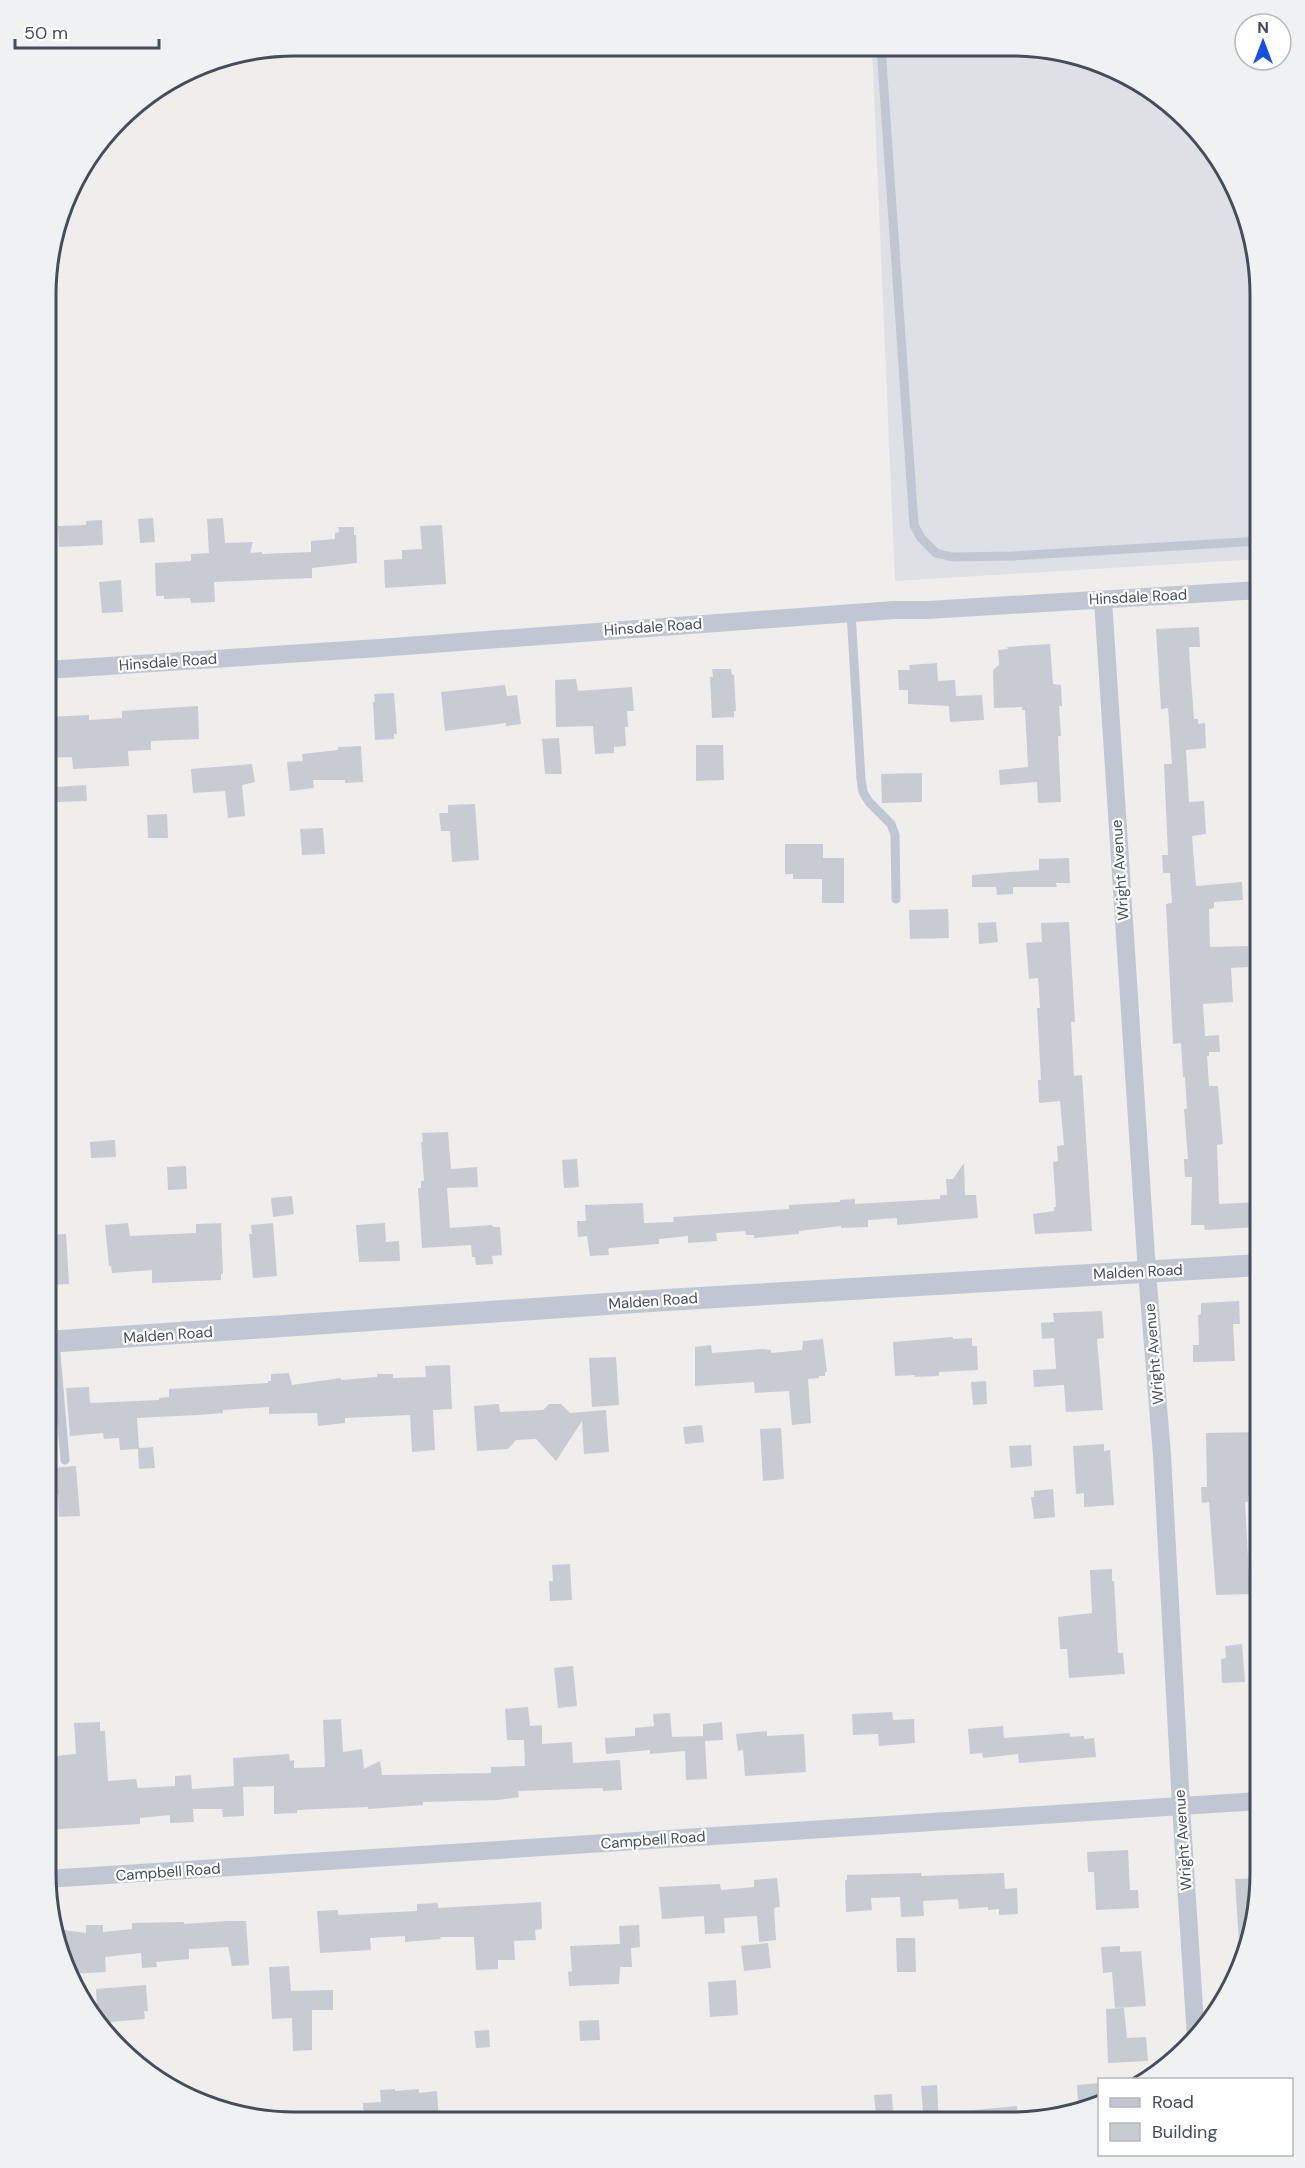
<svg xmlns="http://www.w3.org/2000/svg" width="1305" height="2168" font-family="'DM Sans',sans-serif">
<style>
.airport{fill:#dfe0e5}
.building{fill:#c9cbd3}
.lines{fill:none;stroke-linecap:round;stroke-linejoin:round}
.service{stroke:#c0c7d3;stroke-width:9}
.minor{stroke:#c0c7d3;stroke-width:18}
.tertiary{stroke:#c0c7d3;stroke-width:22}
.labels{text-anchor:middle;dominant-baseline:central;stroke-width:4.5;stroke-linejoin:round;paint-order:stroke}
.street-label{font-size:15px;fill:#454d5b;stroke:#fff}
.rim{fill:none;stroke:#454d5b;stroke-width:3}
</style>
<rect width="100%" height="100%" fill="#f0eded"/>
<path class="airport" d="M 872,47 L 1044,47 L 1106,64 L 1163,97 L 1209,143 L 1241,199 L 1260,294 L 1260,559 L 895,581 Z"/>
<path class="building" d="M 153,518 L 155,542 L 140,543 L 138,519 Z
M 223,518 L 225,543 L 253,542 L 250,553 L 262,552 L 262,554 L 311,552 L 311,541 L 335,539 L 335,533 L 339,532 L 338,527 L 354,527 L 354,535 L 356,535 L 357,563 L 312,568 L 312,578 L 214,582 L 215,602 L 191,603 L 190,598 L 164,599 L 164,596 L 156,596 L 155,563 L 191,561 L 191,554 L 209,553 L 207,519 Z
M 102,520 L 103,545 L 59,547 L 58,526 L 86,525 L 86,521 Z
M 442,525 L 446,584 L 385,588 L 384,560 L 402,559 L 402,550 L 422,549 L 420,526 Z
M 121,580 L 123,612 L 102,613 L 99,582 Z
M 1199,627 L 1200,647 L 1189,647 L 1190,665 L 1194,719 L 1198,719 L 1198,724 L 1205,723 L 1206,748 L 1186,750 L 1189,802 L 1204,801 L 1206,834 L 1192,836 L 1196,886 L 1242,882 L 1243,900 L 1214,902 L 1214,908 L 1209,909 L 1210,947 L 1248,946 L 1248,967 L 1231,968 L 1233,1002 L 1203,1004 L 1205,1036 L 1219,1035 L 1220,1052 L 1209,1052 L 1209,1056 L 1207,1056 L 1209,1086 L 1218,1086 L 1223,1144 L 1217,1145 L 1219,1204 L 1260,1202 L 1258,1227 L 1205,1230 L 1204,1225 L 1191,1225 L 1192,1177 L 1185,1177 L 1184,1159 L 1188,1159 L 1184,1109 L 1187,1109 L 1185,1077 L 1183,1077 L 1181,1043 L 1173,1044 L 1166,904 L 1172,903 L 1170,873 L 1163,873 L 1162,855 L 1168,855 L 1164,764 L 1172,764 L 1168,708 L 1161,709 L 1156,629 Z
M 1050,644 L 1053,684 L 1061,685 L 1062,706 L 1059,706 L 1061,736 L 1058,736 L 1061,802 L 1038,803 L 1037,782 L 1000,785 L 999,770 L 1028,767 L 1025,710 L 1022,710 L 1022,707 L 994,708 L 993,670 L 999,665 L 998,650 L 1008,649 L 1007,647 Z
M 937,663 L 938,681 L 955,680 L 956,696 L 982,695 L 984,720 L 950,722 L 949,706 L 908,704 L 908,690 L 899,690 L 898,670 L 910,670 L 909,665 Z
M 712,669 L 731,669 L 732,675 L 734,675 L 736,711 L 734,711 L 734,717 L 712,718 L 710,677 L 713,677 Z
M 576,679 L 578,691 L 632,687 L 634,711 L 627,711 L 628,727 L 625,727 L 626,746 L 614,747 L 614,753 L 595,754 L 593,726 L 556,727 L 555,680 Z
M 505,685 L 507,696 L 517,695 L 521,724 L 506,726 L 506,723 L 445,731 L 441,692 Z
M 394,693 L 397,734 L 394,734 L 394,739 L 375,740 L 373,702 L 375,702 L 374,694 Z
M 198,706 L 199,739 L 151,741 L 151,750 L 128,751 L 129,766 L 73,769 L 72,757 L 46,758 L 46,717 L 89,715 L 89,720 L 122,718 L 122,711 Z
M 559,738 L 562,774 L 545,774 L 542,739 Z
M 696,745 L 723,745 L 724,780 L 696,781 Z
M 361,746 L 363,782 L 345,783 L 345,780 L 313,780 L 314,788 L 290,791 L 287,762 L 303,761 L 302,754 L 338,750 L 338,747 Z
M 252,764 L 255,782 L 242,785 L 245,816 L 228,818 L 225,791 L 193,793 L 191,769 Z
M 922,773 L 922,802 L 882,803 L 881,774 Z
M 86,785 L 87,801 L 57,802 L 56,787 Z
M 475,804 L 479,860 L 452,862 L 450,831 L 441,831 L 439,813 L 448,813 L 448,805 Z
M 167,814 L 168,838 L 148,838 L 147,815 Z
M 323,828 L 325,854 L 302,855 L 300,829 Z
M 785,844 L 823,844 L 823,858 L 844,858 L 844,903 L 822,903 L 822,879 L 793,879 L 793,874 L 785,874 Z
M 1069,858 L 1070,883 L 1056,883 L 1057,887 L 1013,887 L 1013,894 L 997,895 L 996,887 L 972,887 L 972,875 L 1039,870 L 1039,859 Z
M 948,909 L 949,938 L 910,939 L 909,910 Z
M 996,922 L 998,942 L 979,944 L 978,923 Z
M 1069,922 L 1075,1022 L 1071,1022 L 1074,1076 L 1082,1075 L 1092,1231 L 1035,1234 L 1033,1214 L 1054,1211 L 1054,1207 L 1056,1207 L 1053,1162 L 1058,1161 L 1057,1146 L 1064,1145 L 1060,1101 L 1039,1103 L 1038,1080 L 1041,1080 L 1037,1008 L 1040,1008 L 1038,978 L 1029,979 L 1026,943 L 1042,942 L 1041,923 Z
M 448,1132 L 451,1169 L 477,1167 L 478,1187 L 447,1188 L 450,1228 L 492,1225 L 493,1227 L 500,1227 L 502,1255 L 492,1256 L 493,1264 L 476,1265 L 475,1257 L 472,1257 L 471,1245 L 422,1248 L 418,1188 L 421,1188 L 421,1181 L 424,1181 L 421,1142 L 423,1142 L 422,1133 Z
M 115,1140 L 116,1157 L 91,1158 L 90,1142 Z
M 577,1159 L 579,1187 L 564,1188 L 562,1160 Z
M 964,1163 L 965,1195 L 976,1195 L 978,1218 L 897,1225 L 897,1218 L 868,1220 L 868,1227 L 841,1228 L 841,1226 L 799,1231 L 799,1234 L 754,1238 L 754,1235 L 746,1235 L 745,1231 L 716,1233 L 717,1241 L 688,1243 L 688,1236 L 659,1239 L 659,1244 L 610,1248 L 608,1249 L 609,1255 L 590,1256 L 587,1236 L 578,1237 L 577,1221 L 586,1221 L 585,1205 L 643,1203 L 644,1223 L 674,1222 L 673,1217 L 789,1209 L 789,1205 L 840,1202 L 840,1200 L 855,1199 L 855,1204 L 940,1199 L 940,1195 L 947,1195 L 946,1179 L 953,1179 Z
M 186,1166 L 187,1189 L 168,1190 L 167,1167 Z
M 292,1196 L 294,1214 L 273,1217 L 271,1198 Z
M 128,1223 L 130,1236 L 196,1233 L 196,1224 L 221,1223 L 223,1274 L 221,1274 L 221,1280 L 152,1283 L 152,1270 L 112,1273 L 111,1266 L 109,1266 L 105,1225 Z
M 273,1223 L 277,1276 L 253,1278 L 249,1234 L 252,1234 L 251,1225 Z
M 385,1223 L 386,1242 L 399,1241 L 400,1261 L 359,1262 L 356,1225 Z
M 66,1234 L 69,1284 L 46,1285 L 46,1235 Z
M 1239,1301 L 1240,1324 L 1233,1324 L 1235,1361 L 1193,1362 L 1193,1345 L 1199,1345 L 1198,1315 L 1201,1314 L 1201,1303 Z
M 1102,1311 L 1104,1338 L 1097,1339 L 1103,1410 L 1066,1412 L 1064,1385 L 1034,1387 L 1033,1370 L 1056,1369 L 1054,1338 L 1042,1339 L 1041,1323 L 1054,1322 L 1053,1313 Z
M 953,1337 L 953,1339 L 972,1338 L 972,1346 L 977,1346 L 978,1370 L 939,1372 L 939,1376 L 915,1377 L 915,1375 L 895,1376 L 893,1342 Z
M 823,1339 L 827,1372 L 825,1372 L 825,1376 L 819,1376 L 819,1378 L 808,1379 L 811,1423 L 792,1425 L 789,1391 L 755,1393 L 754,1382 L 695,1386 L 695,1347 L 711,1345 L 712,1353 L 763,1349 L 771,1350 L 771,1353 L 802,1350 L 803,1341 Z
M 616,1357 L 619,1405 L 592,1407 L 589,1358 Z
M 450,1365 L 452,1409 L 433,1410 L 435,1450 L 412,1452 L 410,1415 L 345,1418 L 345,1423 L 318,1426 L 317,1413 L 269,1414 L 269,1407 L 223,1410 L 223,1413 L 198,1415 L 137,1418 L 139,1448 L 153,1447 L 155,1468 L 139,1469 L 138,1449 L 120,1450 L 119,1438 L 104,1439 L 103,1433 L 70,1436 L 66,1388 L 89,1387 L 90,1403 L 159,1400 L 159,1398 L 169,1397 L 169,1389 L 268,1383 L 268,1381 L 271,1381 L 271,1374 L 289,1373 L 292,1385 L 341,1378 L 341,1380 L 377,1377 L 377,1374 L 393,1374 L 393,1378 L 426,1377 L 425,1366 Z
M 986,1381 L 987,1404 L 973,1405 L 971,1382 Z
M 499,1404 L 500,1412 L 543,1410 L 549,1404 L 561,1404 L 570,1413 L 606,1410 L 609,1452 L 584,1454 L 582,1421 L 556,1461 L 536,1439 L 516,1440 L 508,1449 L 477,1451 L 474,1406 Z
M 702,1425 L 704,1442 L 685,1444 L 683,1427 Z
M 781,1428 L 784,1479 L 763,1481 L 760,1429 Z
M 1260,1432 L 1260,1459 L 1253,1459 L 1256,1495 L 1248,1496 L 1248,1502 L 1245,1502 L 1250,1594 L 1216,1595 L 1209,1502 L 1202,1503 L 1201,1487 L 1207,1487 L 1206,1433 Z
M 1104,1444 L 1104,1451 L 1110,1450 L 1114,1505 L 1084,1507 L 1084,1493 L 1076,1494 L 1073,1446 Z
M 1031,1445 L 1032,1466 L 1011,1468 L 1009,1446 Z
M 76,1466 L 80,1516 L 59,1517 L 58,1494 L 52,1495 L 50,1468 Z
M 1053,1489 L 1055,1517 L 1034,1519 L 1031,1497 L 1034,1497 L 1034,1491 Z
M 570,1564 L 572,1600 L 550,1601 L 549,1581 L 553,1581 L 552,1565 Z
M 1112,1569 L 1112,1581 L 1114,1581 L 1118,1653 L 1123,1653 L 1125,1674 L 1069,1678 L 1067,1649 L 1060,1649 L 1058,1617 L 1092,1613 L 1090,1570 Z
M 1242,1644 L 1245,1682 L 1222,1683 L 1221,1659 L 1226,1658 L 1225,1646 Z
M 573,1666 L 577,1706 L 558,1708 L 554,1668 Z
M 528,1707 L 530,1726 L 542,1725 L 542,1744 L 572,1742 L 573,1763 L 620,1760 L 622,1790 L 603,1791 L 603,1788 L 518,1791 L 519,1797 L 499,1800 L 423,1802 L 423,1805 L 368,1809 L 368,1807 L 297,1810 L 297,1813 L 274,1814 L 274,1786 L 243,1787 L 244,1816 L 223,1817 L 222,1809 L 193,1809 L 194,1822 L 170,1823 L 170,1815 L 140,1818 L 140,1824 L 45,1830 L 45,1757 L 76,1754 L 74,1723 L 100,1722 L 100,1731 L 105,1731 L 108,1781 L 136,1779 L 138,1788 L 175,1786 L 175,1776 L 191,1775 L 192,1789 L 234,1786 L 233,1758 L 289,1754 L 290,1761 L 294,1760 L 294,1768 L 325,1767 L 323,1720 L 341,1719 L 343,1752 L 362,1749 L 364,1769 L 380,1761 L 382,1775 L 491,1773 L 491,1767 L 525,1766 L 524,1740 L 507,1740 L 505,1709 Z
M 892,1712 L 893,1720 L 914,1719 L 915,1743 L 879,1746 L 878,1734 L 853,1735 L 852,1714 Z
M 670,1713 L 672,1737 L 703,1736 L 703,1724 L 722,1722 L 723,1740 L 705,1741 L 707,1779 L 686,1780 L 685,1751 L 650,1754 L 650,1750 L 606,1754 L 605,1738 L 635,1736 L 635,1728 L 654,1726 L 653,1714 Z
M 1003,1726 L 1004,1738 L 1070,1733 L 1070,1737 L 1084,1736 L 1084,1739 L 1094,1738 L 1096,1757 L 1019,1763 L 1018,1754 L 983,1758 L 982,1753 L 970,1754 L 968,1729 Z
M 767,1731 L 767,1736 L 804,1734 L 806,1772 L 745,1776 L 743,1750 L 738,1751 L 736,1734 Z
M 1128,1850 L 1130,1890 L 1138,1890 L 1139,1908 L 1096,1910 L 1094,1872 L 1088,1872 L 1087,1852 Z
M 921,1873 L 921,1876 L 1004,1873 L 1005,1889 L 1017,1888 L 1018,1914 L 999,1915 L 999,1909 L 988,1910 L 988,1907 L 959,1909 L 958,1899 L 923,1901 L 924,1916 L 901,1917 L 900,1897 L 871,1898 L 872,1910 L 846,1912 L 845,1880 L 847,1880 L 847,1875 Z
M 777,1878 L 780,1907 L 774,1908 L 776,1940 L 759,1942 L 757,1916 L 724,1918 L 725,1933 L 705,1934 L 704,1916 L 662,1919 L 659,1887 L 720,1884 L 721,1890 L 754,1887 L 754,1880 Z
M 1258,1878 L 1259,1895 L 1247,1954 L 1243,1961 L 1240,1961 L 1235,1879 Z
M 541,1902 L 542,1929 L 535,1930 L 536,1940 L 514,1941 L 515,1960 L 498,1960 L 498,1969 L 476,1970 L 474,1937 L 440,1937 L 441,1939 L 405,1942 L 405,1936 L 370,1938 L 371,1950 L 320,1953 L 317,1911 L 338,1910 L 338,1915 L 417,1911 L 417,1904 L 438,1903 L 438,1908 Z
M 228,1921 L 246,1921 L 249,1965 L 232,1966 L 228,1947 L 189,1949 L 189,1959 L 156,1962 L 157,1967 L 142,1968 L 141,1953 L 105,1957 L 106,1972 L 67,1974 L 64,1969 L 56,1929 L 86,1933 L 86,1925 L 103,1925 L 103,1932 L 132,1929 L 132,1923 L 184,1922 L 184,1924 Z
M 639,1925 L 640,1947 L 631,1948 L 632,1967 L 620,1967 L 619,1984 L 569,1986 L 568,1972 L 572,1971 L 570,1946 L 620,1944 L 619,1926 Z
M 896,1938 L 915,1938 L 916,1972 L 897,1972 Z
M 768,1943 L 771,1968 L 744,1971 L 741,1946 Z
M 1120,1946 L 1120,1952 L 1141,1951 L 1146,2006 L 1115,2008 L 1112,1972 L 1103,1973 L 1101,1947 Z
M 289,1966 L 291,1991 L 333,1990 L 333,2010 L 312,2010 L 312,2050 L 293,2051 L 292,2018 L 272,2019 L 269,1967 Z
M 736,1980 L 738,2015 L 710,2017 L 708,1982 Z
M 146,1985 L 148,2011 L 144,2011 L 145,2019 L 98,2023 L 96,1989 Z
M 1124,2008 L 1127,2038 L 1146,2037 L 1148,2061 L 1108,2063 L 1106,2009 Z
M 599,2020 L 600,2040 L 580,2041 L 579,2021 Z
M 489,2030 L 490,2047 L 476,2048 L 474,2031 Z
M 1100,2083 L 1100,2101 L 1078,2103 L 1077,2085 Z
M 937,2085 L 939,2123 L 924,2123 L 921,2086 Z
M 395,2089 L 395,2091 L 419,2089 L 419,2093 L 437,2091 L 439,2121 L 364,2121 L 363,2103 L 381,2102 L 380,2090 Z
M 892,2094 L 893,2114 L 876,2115 L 874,2095 Z
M 1017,2106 L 1018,2122 L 953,2123 L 953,2112 Z"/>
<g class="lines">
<path class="service" d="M 881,47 L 914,525 L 921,538 L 936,553 L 952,557 L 1013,556 L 1260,541
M 851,613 L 861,779 L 863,792 L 869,802 L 891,824 L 895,835 L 896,899
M 55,1342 L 65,1460"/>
<path class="minor" d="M 1103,600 L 1147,1272 L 1162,1455 L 1181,1806 L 1196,2038
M 47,670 L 379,648 L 894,610 L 928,610 L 1260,590
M 46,1879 L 1259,1801"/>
<path class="tertiary" d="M 46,1342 L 666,1300 L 1260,1265"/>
</g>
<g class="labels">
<g class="street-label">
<text transform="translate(1138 597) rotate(-3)">Hinsdale Road</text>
<text transform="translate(653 627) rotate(-4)">Hinsdale Road</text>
<text transform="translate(168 662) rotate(-4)">Hinsdale Road</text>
<text transform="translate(1120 870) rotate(-94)">Wright Avenue</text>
<text transform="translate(1138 1272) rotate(-3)">Malden Road</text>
<text transform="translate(653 1301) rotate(-4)">Malden Road</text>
<text transform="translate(168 1335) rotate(-4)">Malden Road</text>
<text transform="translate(1154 1354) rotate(-95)">Wright Avenue</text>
<text transform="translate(653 1840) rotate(-4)">Campbell Road</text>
<text transform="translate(1183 1840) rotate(-94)">Wright Avenue</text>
<text transform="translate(168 1872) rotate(-4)">Campbell Road</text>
</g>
</g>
<path d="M0 0H1305V2168H0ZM295 56H1011A239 239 0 0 1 1250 295V1873A239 239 0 0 1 1011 2112H295A239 239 0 0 1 56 1873V295A239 239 0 0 1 295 56Z" fill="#f0f1f2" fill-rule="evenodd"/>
<path class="rim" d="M295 56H1011A239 239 0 0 1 1250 295V1873A239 239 0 0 1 1011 2112H295A239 239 0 0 1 56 1873V295A239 239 0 0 1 295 56Z"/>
<rect x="1098" y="2078" width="195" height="78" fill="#ffffff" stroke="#b5b8bd" stroke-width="1.5"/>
<rect x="1110" y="2098" width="30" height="9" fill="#c0c7d3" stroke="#b5b8bd" stroke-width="1.5"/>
<text x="1152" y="2108" font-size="18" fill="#454d5b">Road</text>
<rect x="1110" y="2123" width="30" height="18" fill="#c9cbd3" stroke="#b5b8bd" stroke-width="1.5"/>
<text x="1152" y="2138" font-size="18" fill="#454d5b">Building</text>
<g transform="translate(1263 42)"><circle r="28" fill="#ffffff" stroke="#b5b8bd" stroke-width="1.5"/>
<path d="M0-4.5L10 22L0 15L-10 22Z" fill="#1650e1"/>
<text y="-9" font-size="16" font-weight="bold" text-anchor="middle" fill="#454d5b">N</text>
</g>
<path d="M15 39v9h144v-9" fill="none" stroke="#454d5b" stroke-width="3"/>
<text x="24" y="39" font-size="18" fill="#454d5b" stroke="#ffffff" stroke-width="4.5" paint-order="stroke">50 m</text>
</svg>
